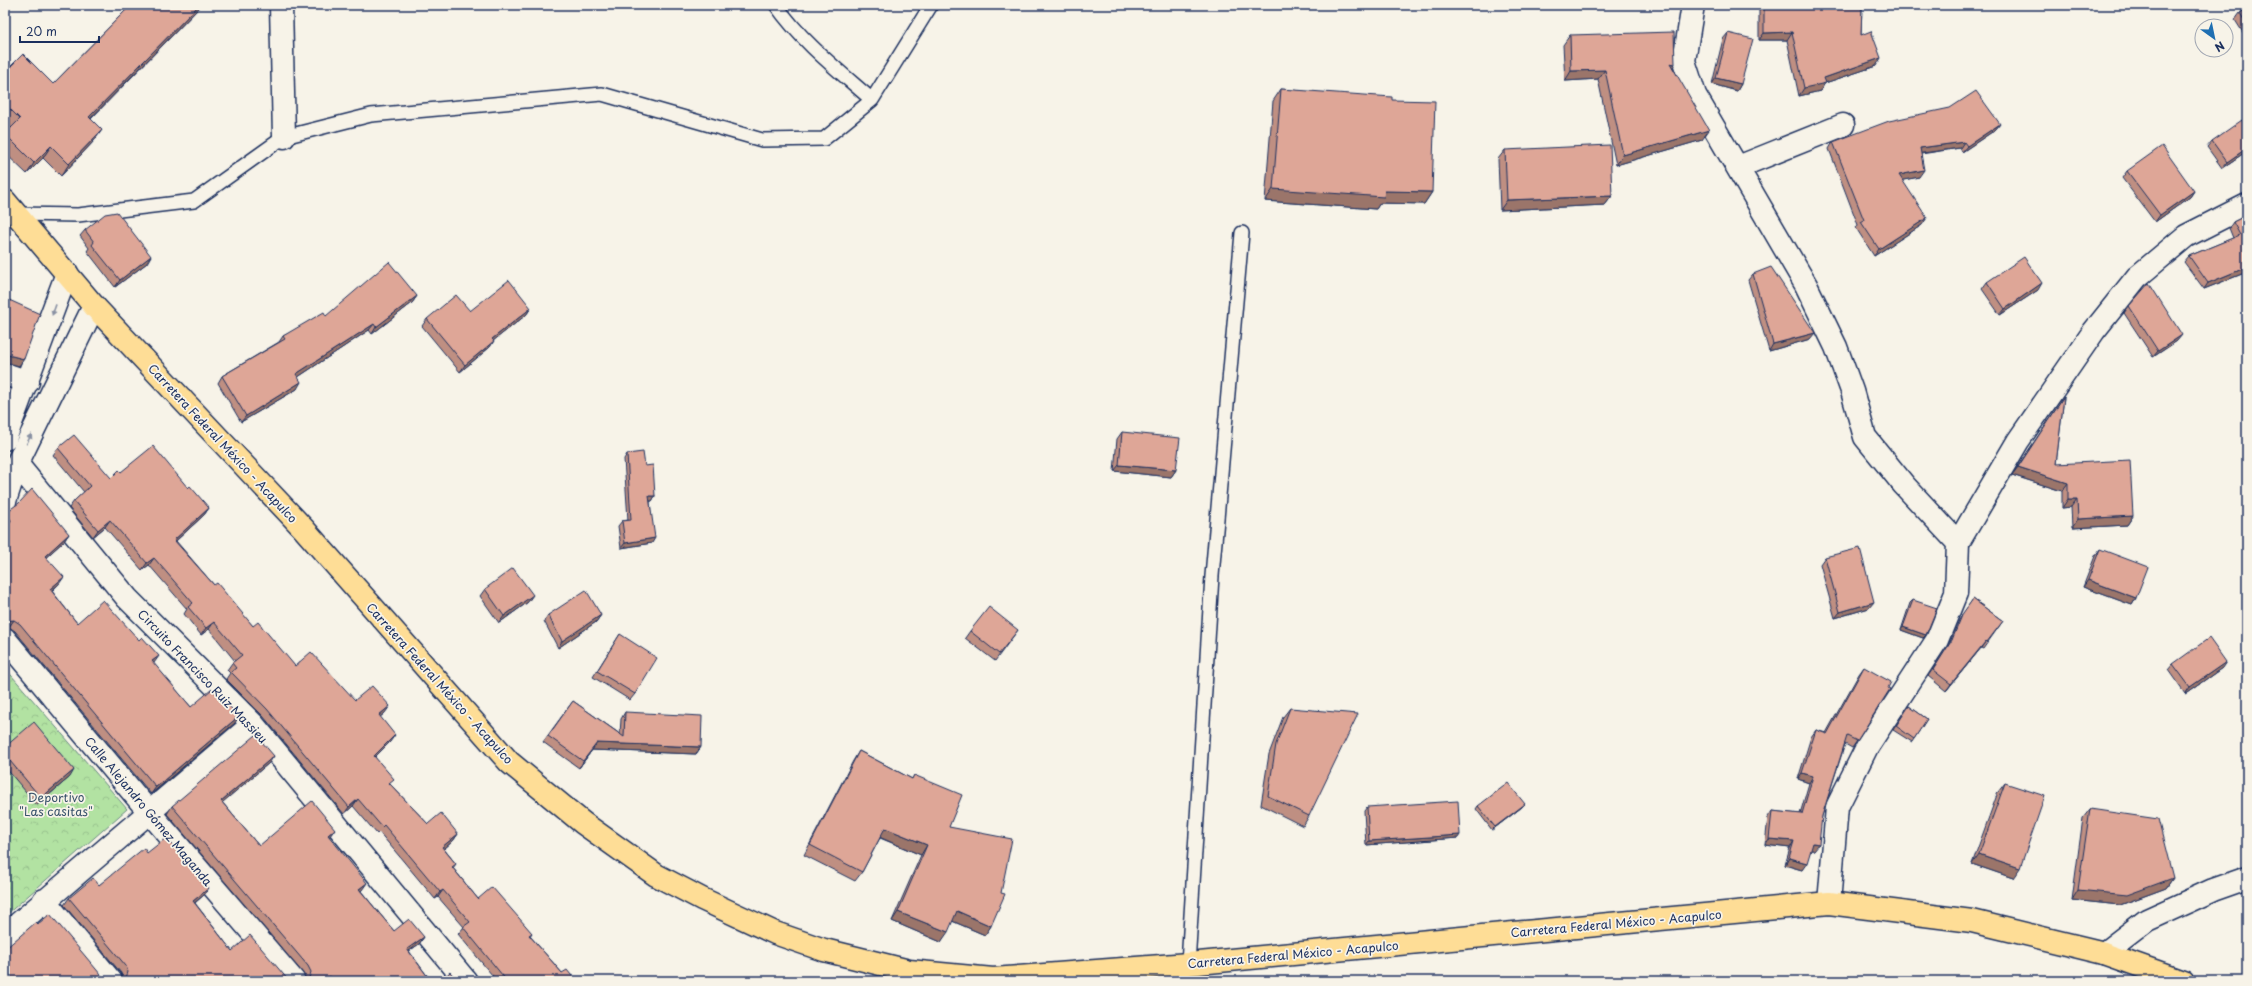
<svg xmlns="http://www.w3.org/2000/svg" width="2252" height="986" font-family="'Playpen Sans',sans-serif">
<style>
.park{fill:url(#park-crowns);stroke:#668880}
.lines{fill:none;stroke-linecap:round;stroke-linejoin:round}
.lane-casing{stroke:#1b2f5e;stroke-width:16}
.street-casing{stroke:#1b2f5e;stroke-width:25}
.primary-casing{stroke:#1b2f5e;stroke-width:25}
.lane{stroke:#f7f3e8;stroke-width:13}
.street{stroke:#f7f3e8;stroke-width:22}
.primary{stroke:#fedd96;stroke-width:22}
.wall{fill:#bf8f82;stroke:#1b2f5e}
.shaded-wall{fill:#9b746a;stroke:#1b2f5e}
.building{fill:#dea697;stroke:#1b2f5e}
.oneway{fill:#8991a3}
.labels{text-anchor:middle;dominant-baseline:central;stroke-width:3.5;stroke-linejoin:round;paint-order:stroke}
.street-label{font-size:12px;fill:#1b2f5e;stroke:#f7f3e8}
.park-label{font-size:12px;fill:#39536c;stroke:#f7f3e8}
</style>
<defs>
<pattern id="park-crowns" width="20" height="18" patternUnits="userSpaceOnUse"><rect width="20" height="18" fill="#b2e2a2"/><path d="M2 6a3 3 0 1 1 6 0M12 15a3 3 0 1 1 6 0" fill="none" stroke="#98c28e"/></pattern>
</defs>
<rect width="100%" height="100%" fill="#f7f3e8"/>
<filter id="ink" filterUnits="userSpaceOnUse"><feTurbulence type="fractalNoise" baseFrequency=".025" numOctaves="2"/><feDisplacementMap in="SourceGraphic" scale="8" xChannelSelector="R" yChannelSelector="G"/><feConvolveMatrix kernelMatrix="1 2 1 2 8 2 1 2 1" color-interpolation-filters="sRGB"/></filter>
<g filter="url(#ink)">
<path class="park" d="M 5,668 L 127,809 L 5,916 Z"/>
<g class="lines">
<g class="lane-casing">
<path id="lane" d="M 776,5 C 802,42 838,70 872,100
M 16,214 L 78,215 L 194,201 L 284,137 L 371,115 L 602,94 L 762,140 L 824,139 L 872,100 L 931,5
M 1188,964 L 1212,576 L 1242,233"/>
</g>
<g class="street-casing">
<path id="street" d="M 281,5 L 284,137
M 1693,5 L 1684,61 L 1695,95 L 1806,285 L 1836,347 L 1852,391 L 1865,437 L 1904,485 L 1958,543
M 1738,167 L 1843,125
M 5,374 L 28,382
M 5,439 L 67,273
M 17,464 L 127,598 L 253,724 L 466,981
M 5,501 L 17,464 L 94,306
M 5,639 L 150,813 L 294,981
M 44,900 L 111,981
M 1829,903 L 1837,807 L 1867,747 L 1937,640 L 1956,593 L 1958,543 L 2018,441 L 2094,331 L 2137,277 L 2186,236 L 2247,205
M 5,935 L 253,724
M 2104,953 L 2147,920 L 2213,890 L 2247,878"/>
</g>
<g class="primary-casing">
<path id="primary" d="M 5,201 L 94,306 L 303,528 L 509,762 L 583,823 L 656,875 L 702,899 L 775,933 L 824,950 L 909,971 L 993,979 L 1188,964 L 1829,903 L 1972,921 L 2104,953 L 2183,981"/>
</g>
<use href="#lane" class="lane"/>
<use href="#street" class="street"/>
<use href="#primary" class="primary"/>
</g>
<path class="wall" d="M 130,5 L 201,5 L 198,9 L 91,119 L 94,141 L 61,176 L 43,158 L 27,174 L 5,153 L 5,134 L 11,128 L 5,123 L 5,72 L 53,84 L 131,5 Z
M 1759,5 L 1862,5 L 1861,35 L 1876,66 L 1825,83 L 1820,91 L 1799,96 L 1787,40 L 1759,40 Z
M 2247,9 L 2247,39 L 2235,20 L 2240,13 Z
M 1728,33 L 1741,84 L 1737,91 L 1712,84 L 1723,39 Z
M 1570,35 L 1673,67 L 1702,140 L 1616,165 L 1598,79 L 1565,81 L 1563,45 Z
M 1281,89 L 1392,100 L 1432,192 L 1424,204 L 1380,203 L 1376,209 L 1265,201 L 1273,101 Z
M 2000,124 L 1995,130 L 1962,152 L 1960,148 L 1921,154 L 1919,177 L 1902,180 L 1922,225 L 1874,256 L 1856,228 L 1858,225 L 1829,149 L 1833,142 Z
M 2247,127 L 2247,151 L 2222,168 L 2207,147 L 2212,141 Z
M 1505,150 L 1612,196 L 1605,205 L 1500,210 L 1498,159 Z
M 2127,171 L 2194,191 L 2190,197 L 2155,222 L 2122,178 Z
M 2247,215 L 2247,272 L 2204,289 L 2184,262 L 2189,256 L 2233,238 L 2229,228 L 2233,222 Z
M 85,230 L 147,263 L 115,287 L 87,251 L 89,248 L 80,236 Z
M 1753,274 L 1810,339 L 1769,351 L 1748,280 Z
M 1987,282 L 2038,290 L 2000,315 L 1982,289 Z
M 417,296 L 412,303 L 372,334 L 369,330 L 298,377 L 297,389 L 241,422 L 218,383 L 222,376 L 279,342 L 283,336 L 326,316 Z
M 2129,306 L 2177,341 L 2153,357 L 2124,313 Z
M 531,308 L 526,315 L 494,340 L 490,347 L 460,372 L 422,326 L 427,319 L 470,311 Z
M 2064,397 L 2056,464 L 2133,516 L 2127,525 L 2072,528 L 2071,507 L 2062,508 L 2062,491 L 2012,475 Z
M 1122,432 L 1176,470 L 1171,477 L 1114,471 L 1117,439 Z
M 58,448 L 111,478 L 121,472 L 188,488 L 209,508 L 204,515 L 176,541 L 214,585 L 253,626 L 295,666 L 355,700 L 385,713 L 380,717 L 390,742 L 375,757 L 390,784 L 428,824 L 458,834 L 453,841 L 444,849 L 456,864 L 453,868 L 478,899 L 532,933 L 530,936 L 562,973 L 576,981 L 497,981 L 458,934 L 464,927 L 438,897 L 435,899 L 379,832 L 377,834 L 353,806 L 344,814 L 263,716 L 226,679 L 230,673 L 227,670 L 232,663 L 235,661 L 209,629 L 201,635 L 184,614 L 187,609 L 149,565 L 142,570 L 105,527 L 93,537 L 69,508 L 74,501 L 84,492 L 53,455 Z
M 627,454 L 645,466 L 655,496 L 652,501 L 650,501 L 652,543 L 621,548 L 618,526 L 622,521 L 628,520 L 624,459 Z
M 5,513 L 69,534 L 64,541 L 46,557 L 59,584 L 52,591 L 77,623 L 153,663 L 191,707 L 235,723 L 151,794 L 15,631 L 9,627 L 5,628 L 5,529 L 6,527 L 5,526 Z
M 2100,549 L 2136,598 L 2132,605 L 2083,587 L 2095,556 Z
M 1825,557 L 1869,608 L 1835,618 L 1820,564 Z
M 485,589 L 528,602 L 499,623 L 480,596 Z
M 1973,599 L 2003,621 L 1983,649 L 1981,648 L 1946,691 L 1928,676 L 1948,647 L 1959,620 Z
M 1913,600 L 1926,635 L 1923,638 L 1901,630 L 1910,603 Z
M 548,615 L 601,615 L 596,622 L 558,648 L 544,621 Z
M 1018,630 L 995,661 L 965,638 L 970,631 Z
M 620,634 L 635,694 L 630,700 L 593,677 Z
M 2173,664 L 2222,668 L 2185,694 L 2168,670 Z
M 1864,667 L 1857,741 L 1852,748 L 1845,744 L 1822,816 L 1814,850 L 1811,850 L 1802,870 L 1785,865 L 1790,848 L 1765,845 L 1768,817 L 1772,811 L 1800,814 L 1809,783 L 1798,779 L 1811,737 L 1816,730 L 1826,733 L 1859,674 Z
M 573,701 L 620,734 L 621,719 L 625,712 L 701,747 L 696,754 L 592,750 L 579,768 L 543,742 Z
M 1909,706 L 1927,719 L 1912,742 L 1893,730 Z
M 1290,708 L 1309,816 L 1303,826 L 1261,805 L 1269,754 L 1283,717 Z
M 5,747 L 70,777 L 37,805 L 5,767 Z
M 859,751 L 912,779 L 914,775 L 949,827 L 991,926 L 985,935 L 952,921 L 941,942 L 892,921 L 921,855 L 880,838 L 862,872 L 855,881 L 804,855 L 853,761 Z
M 274,756 L 269,763 L 222,802 L 259,846 L 329,837 L 362,890 L 361,891 L 394,931 L 424,937 L 419,944 L 409,951 L 431,981 L 306,981 L 306,979 L 303,973 L 167,814 L 172,806 Z
M 2005,783 L 2013,878 L 1972,864 L 1998,792 Z
M 1478,806 L 1522,807 L 1492,830 L 1476,809 Z
M 1367,807 L 1458,838 L 1366,845 L 1364,811 Z
M 2090,809 L 2173,878 L 2166,888 L 2120,905 L 2072,900 L 2083,818 Z
M 147,853 L 204,895 L 195,903 L 232,951 L 289,981 L 123,981 L 123,979 L 121,973 L 64,905 L 69,898 L 99,885 Z"/>
<path class="shaded-wall" d="M 199,5 L 201,5 L 198,9 L 81,128 L 89,117 Z
M 1792,32 L 1787,40 L 1759,40 L 1764,33 Z
M 1881,58 L 1876,66 L 1825,83 L 1820,91 L 1799,96 L 1804,88 L 1824,78 Z
M 1670,63 L 1675,64 L 1668,74 Z
M 1605,70 L 1598,79 L 1565,81 L 1571,71 Z
M 1716,78 L 1741,84 L 1737,91 L 1712,84 Z
M 2000,124 L 1995,130 L 1962,152 L 1967,146 Z
M 102,130 L 94,141 L 61,176 L 69,164 Z
M 1709,130 L 1702,140 L 1616,165 L 1623,155 Z
M 1964,142 L 1960,148 L 1916,154 L 1920,148 Z
M 51,146 L 43,158 L 27,174 L 34,163 Z
M 2247,148 L 2247,151 L 2222,168 L 2227,162 Z
M 1924,170 L 1919,177 L 1894,182 L 1899,175 Z
M 1273,189 L 1385,191 L 1432,192 L 1424,204 L 1380,203 L 1376,209 L 1265,201 Z
M 2194,191 L 2190,197 L 2155,222 L 2160,215 Z
M 1612,196 L 1605,205 L 1500,210 L 1507,200 Z
M 1927,218 L 1922,225 L 1874,256 L 1879,249 Z
M 151,256 L 147,263 L 115,287 L 120,280 Z
M 2247,267 L 2247,272 L 2204,289 L 2208,283 Z
M 2042,283 L 2038,290 L 2000,315 L 2005,309 Z
M 417,296 L 412,303 L 372,334 L 376,327 Z
M 531,308 L 526,315 L 488,345 L 492,339 Z
M 374,324 L 369,330 L 292,381 L 296,374 Z
M 1815,333 L 1810,339 L 1769,351 L 1773,344 Z
M 2182,335 L 2177,341 L 2153,357 L 2158,351 Z
M 494,341 L 490,347 L 460,372 L 465,365 Z
M 8,355 L 24,359 L 19,366 L 5,362 L 5,357 Z
M 301,382 L 297,389 L 241,422 L 246,416 Z
M 1119,465 L 1176,470 L 1171,477 L 1114,471 Z
M 2018,467 L 2068,483 L 2062,491 L 2012,475 Z
M 649,496 L 655,496 L 652,501 L 646,501 Z
M 2068,499 L 2077,499 L 2071,507 L 2062,508 Z
M 209,508 L 204,515 L 169,547 L 174,540 Z
M 2133,516 L 2127,525 L 2072,528 L 2078,519 Z
M 110,520 L 105,527 L 93,537 L 98,530 Z
M 69,534 L 64,541 L 40,563 L 45,556 Z
M 655,538 L 652,543 L 621,548 L 625,543 Z
M 154,558 L 149,565 L 142,570 L 147,563 Z
M 64,577 L 59,584 L 45,596 L 50,589 Z
M 2088,580 L 2136,598 L 2132,605 L 2083,587 Z
M 533,595 L 528,602 L 499,623 L 504,616 Z
M 1874,602 L 1869,608 L 1835,618 L 1840,612 Z
M 601,615 L 596,622 L 558,648 L 562,641 Z
M 14,620 L 9,627 L 5,628 L 5,621 Z
M 214,622 L 209,629 L 201,635 L 206,628 Z
M 1903,627 L 1926,635 L 1923,638 L 1901,630 Z
M 1986,641 L 1981,648 L 1946,691 L 1951,684 Z
M 159,656 L 154,663 L 147,668 L 152,661 Z
M 2226,662 L 2222,668 L 2185,694 L 2190,687 Z
M 390,706 L 385,713 L 374,722 L 379,715 Z
M 239,716 L 235,723 L 151,794 L 156,787 Z
M 395,735 L 390,742 L 369,763 L 374,756 Z
M 597,743 L 701,747 L 696,754 L 592,750 L 579,768 Z
M 274,756 L 269,763 L 216,808 L 221,801 Z
M 74,770 L 70,777 L 37,805 L 41,798 Z
M 1802,773 L 1813,776 L 1809,783 L 1798,779 Z
M 358,799 L 353,806 L 344,814 L 349,807 Z
M 1525,804 L 1522,807 L 1492,830 L 1495,827 Z
M 885,828 L 927,845 L 921,855 L 879,837 Z
M 335,829 L 330,836 L 323,842 L 328,835 Z
M 458,834 L 453,841 L 438,854 L 442,847 Z
M 1460,835 L 1458,838 L 1366,845 L 1369,841 Z
M 1769,839 L 1794,841 L 1790,848 L 1765,845 Z
M 1813,843 L 1819,844 L 1814,850 L 1809,850 Z
M 1979,854 L 2020,868 L 2013,878 L 1972,864 Z
M 1789,858 L 1807,863 L 1802,870 L 1785,865 Z
M 2173,878 L 2166,888 L 2120,905 L 2072,900 L 2078,890 Z
M 367,883 L 362,890 L 355,896 L 359,889 Z
M 209,888 L 204,895 L 188,908 L 193,901 Z
M 443,890 L 438,897 L 435,899 L 440,892 Z
M 957,911 L 991,926 L 985,935 L 950,920 Z
M 898,912 L 948,932 L 941,942 L 892,921 Z
M 424,937 L 419,944 L 402,956 L 407,949 Z"/>
<path class="building" d="M 131,5 L 199,5 L 89,117 L 102,130 L 69,164 L 51,146 L 34,163 L 5,134 L 20,119 L 5,104 L 5,72 L 23,54 L 53,84 Z
M 1764,5 L 1862,5 L 1861,35 L 1871,31 L 1881,58 L 1824,78 L 1826,83 L 1804,88 L 1792,32 L 1764,33 Z
M 2247,9 L 2247,25 L 2240,13 Z
M 1674,32 L 1675,64 L 1670,63 L 1709,130 L 1623,155 L 1605,70 L 1571,71 L 1570,35 Z
M 1728,33 L 1753,39 L 1741,84 L 1716,78 Z
M 1281,89 L 1392,97 L 1392,100 L 1435,101 L 1432,192 L 1385,191 L 1384,197 L 1273,189 Z
M 1976,91 L 2000,124 L 1967,146 L 1964,142 L 1920,148 L 1924,170 L 1899,175 L 1927,218 L 1879,249 L 1861,222 L 1864,220 L 1833,142 L 1889,121 L 1950,108 Z
M 2242,120 L 2247,127 L 2247,148 L 2227,162 L 2212,141 Z
M 1610,145 L 1612,196 L 1507,200 L 1505,150 Z
M 2162,146 L 2194,191 L 2160,215 L 2127,171 Z
M 117,212 L 151,256 L 120,280 L 92,245 L 94,242 L 85,230 L 105,214 Z
M 2247,215 L 2247,267 L 2208,283 L 2189,256 L 2240,235 L 2233,222 Z
M 2024,257 L 2042,283 L 2005,309 L 1987,282 Z
M 389,262 L 417,296 L 376,327 L 374,324 L 296,374 L 301,382 L 246,416 L 222,376 L 285,339 L 283,336 L 324,312 L 326,316 Z
M 1771,267 L 1815,333 L 1773,344 L 1753,274 Z
M 509,280 L 531,308 L 492,339 L 494,341 L 465,365 L 427,319 L 456,295 L 470,311 Z
M 2149,283 L 2182,335 L 2158,351 L 2129,306 Z
M 7,299 L 40,314 L 24,359 L 8,355 L 5,357 L 5,304 Z
M 2064,397 L 2056,464 L 2130,460 L 2133,516 L 2078,519 L 2077,499 L 2068,499 L 2068,483 L 2018,467 Z
M 1122,432 L 1180,438 L 1176,470 L 1119,465 Z
M 74,435 L 111,478 L 119,470 L 121,472 L 153,446 L 188,488 L 190,486 L 209,508 L 174,540 L 214,585 L 217,583 L 253,626 L 258,622 L 295,666 L 311,652 L 355,700 L 372,686 L 390,706 L 379,715 L 395,735 L 374,756 L 394,779 L 389,783 L 428,824 L 441,813 L 458,834 L 442,847 L 456,864 L 452,867 L 478,899 L 492,887 L 532,933 L 529,935 L 562,973 L 567,970 L 576,981 L 507,981 L 463,927 L 470,922 L 443,890 L 440,892 L 384,825 L 382,827 L 358,799 L 349,807 L 267,709 L 231,672 L 236,668 L 232,663 L 242,655 L 214,622 L 206,628 L 188,607 L 193,603 L 154,558 L 147,563 L 110,520 L 98,530 L 74,501 L 90,486 L 58,448 Z
M 643,452 L 645,466 L 653,465 L 655,496 L 649,496 L 655,538 L 625,543 L 622,521 L 631,520 L 627,454 Z
M 32,489 L 69,534 L 45,556 L 64,577 L 50,589 L 77,623 L 103,600 L 139,640 L 142,637 L 159,656 L 152,661 L 191,707 L 212,689 L 239,716 L 156,787 L 20,624 L 14,620 L 5,621 L 5,533 L 11,520 L 5,513 L 19,503 Z
M 1860,548 L 1874,602 L 1840,612 L 1825,557 Z
M 2100,549 L 2148,567 L 2136,598 L 2088,580 Z
M 513,568 L 533,595 L 504,616 L 485,589 Z
M 586,590 L 601,615 L 562,641 L 548,615 Z
M 1973,599 L 2003,621 L 1987,642 L 1986,641 L 1951,684 L 1933,670 L 1952,640 L 1963,613 Z
M 1913,600 L 1937,608 L 1926,635 L 1903,627 Z
M 989,607 L 1018,630 L 999,654 L 970,631 Z
M 620,634 L 657,658 L 635,694 L 597,671 Z
M 2209,638 L 2226,662 L 2190,687 L 2173,664 Z
M 1864,667 L 1891,682 L 1888,688 L 1890,689 L 1857,741 L 1847,736 L 1822,816 L 1819,844 L 1813,843 L 1807,863 L 1789,858 L 1794,841 L 1769,839 L 1772,811 L 1802,814 L 1813,776 L 1802,773 L 1816,730 L 1827,734 Z
M 573,701 L 624,737 L 625,712 L 702,716 L 701,747 L 597,743 L 583,761 L 548,736 Z
M 1909,706 L 1927,719 L 1914,739 L 1896,726 Z
M 1290,708 L 1358,714 L 1309,816 L 1268,796 L 1276,744 Z
M 34,722 L 74,770 L 41,798 L 5,755 L 5,747 Z
M 256,735 L 274,756 L 221,801 L 259,846 L 312,801 L 335,829 L 328,835 L 367,883 L 359,889 L 394,931 L 409,919 L 424,937 L 407,949 L 431,981 L 334,981 L 330,976 L 324,981 L 308,981 L 311,972 L 308,966 L 172,806 Z
M 859,751 L 912,779 L 914,775 L 962,795 L 949,827 L 1012,839 L 1001,893 L 1005,894 L 991,926 L 957,911 L 948,932 L 898,912 L 927,845 L 885,828 L 862,872 L 810,845 Z
M 1508,783 L 1525,804 L 1495,827 L 1478,806 Z
M 2005,783 L 2045,796 L 2020,868 L 1979,854 Z
M 1458,801 L 1460,835 L 1369,841 L 1367,807 Z
M 2090,809 L 2158,819 L 2173,878 L 2127,895 L 2078,890 Z
M 166,838 L 209,888 L 193,901 L 232,951 L 250,935 L 289,981 L 125,981 L 128,972 L 126,966 L 69,898 L 93,878 L 99,885 L 144,848 L 147,853 Z
M 50,914 L 106,981 L 5,981 L 5,949 L 36,922 L 38,924 Z
M 450,972 L 458,981 L 440,981 Z"/>
<defs><path id="oneway-solid" d="M-6-.8H1V-3.2L6.5 0L1 3.2V.8H-6Z"/></defs>
<g class="oneway">
<use href="#oneway-solid" transform="translate(54 310) rotate(110)"/>
<use href="#oneway-solid" transform="translate(29 439) rotate(-64)"/>
</g>
</g>
<g class="labels">
<g class="street-label">
<text transform="translate(223 443) rotate(47)">Carretera Federal México - Acapulco</text>
<text transform="translate(203 676) rotate(46)">Circuito Francisco Ruiz Massieu</text>
<text transform="translate(440 683) rotate(48)">Carretera Federal México - Acapulco</text>
<text transform="translate(149 811) rotate(50)">Calle Alejandro Gómez Maganda</text>
<text transform="translate(1616 923) rotate(-5)">Carretera Federal México - Acapulco</text>
<text transform="translate(1293 954) rotate(-5)">Carretera Federal México - Acapulco</text>
</g>
<g class="park-label">
<text x="56" y="797">Deportivo<tspan x="56" dy="14">"Las casitas"</tspan></text>
</g>
</g>
<rect width="2252" height="986" fill="none" stroke="#f7f3e8" stroke-width="20"/>
<rect x="10" y="10" width="2232" height="966" fill="none" stroke="#1b2f5e" stroke-width="1.5" filter="url(#ink)"/>
<g transform="translate(2214 38) rotate(147)"><circle r="19" fill="#f7f3e8" stroke="#9fa5b1"/>
<path d="M0-3L7 15L0 10L-7 15Z" fill="#1f6fb2"/>
<text y="-6" font-size="11" font-weight="bold" text-anchor="middle" fill="#1b2f5e">N</text>
</g>
<path d="M20 36v6h79v-6" fill="none" stroke="#1b2f5e" stroke-width="2"/>
<text x="26" y="36" font-size="12" fill="#1b2f5e" stroke="#f7f3e8" stroke-width="3" paint-order="stroke">20 m</text>
</svg>
